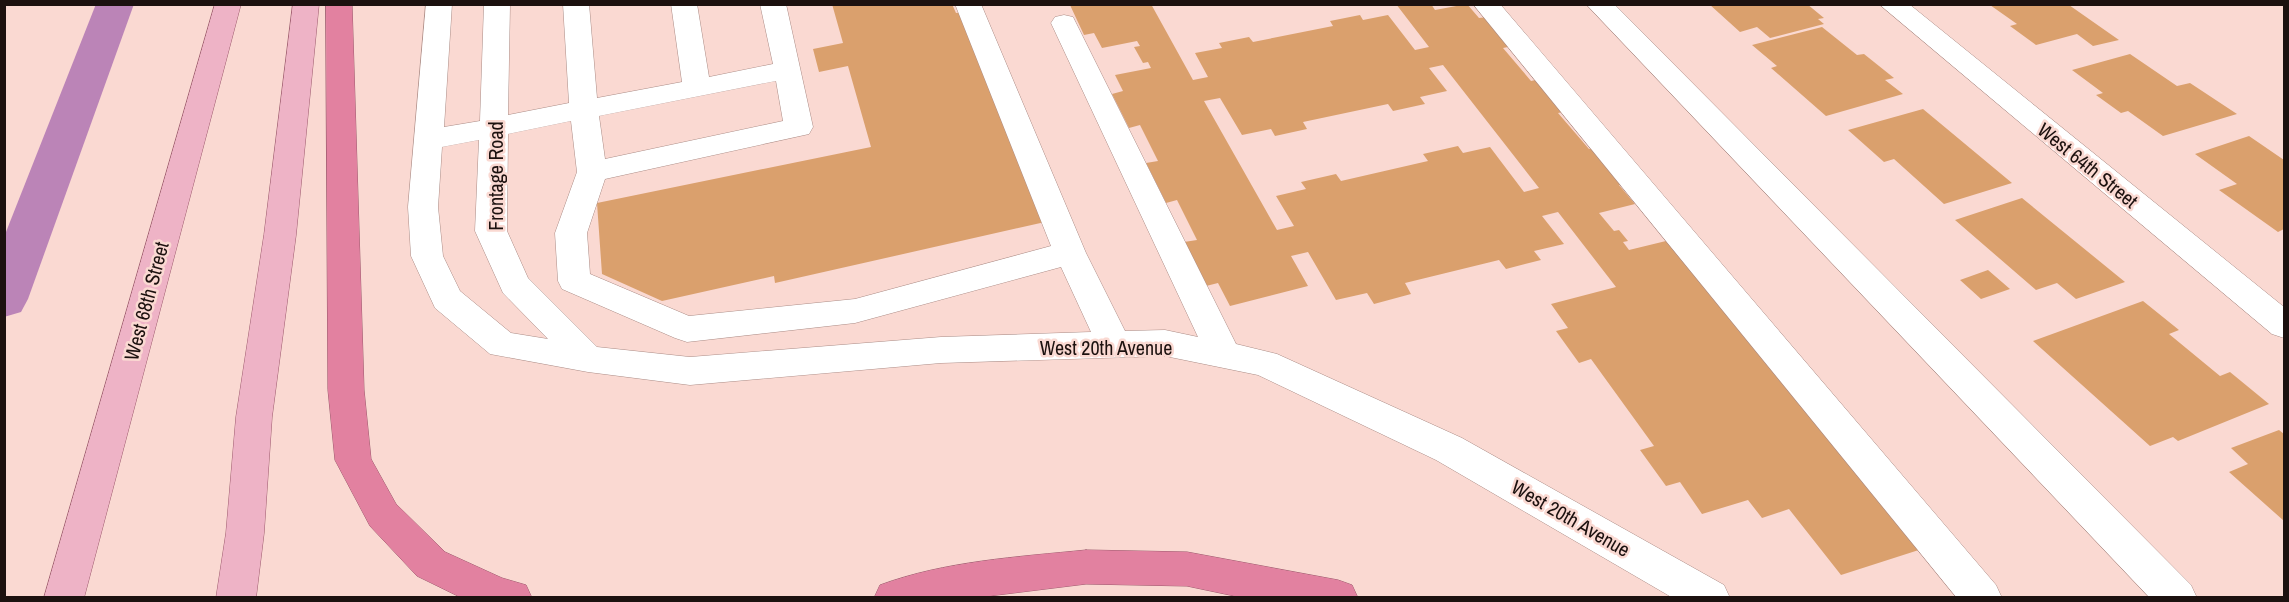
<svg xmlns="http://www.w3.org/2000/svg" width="2289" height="602" font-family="'Archivo Narrow',sans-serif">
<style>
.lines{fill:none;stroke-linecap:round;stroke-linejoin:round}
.canal{fill:#bb84b7;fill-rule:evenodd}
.building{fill:#daa06d;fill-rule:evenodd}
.minor-casing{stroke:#ab8c86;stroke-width:1}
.major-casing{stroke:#9d5a6d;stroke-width:1}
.highway-casing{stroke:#9d5a6d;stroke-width:1}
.minor{fill:#fff;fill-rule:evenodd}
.major{fill:#eeb3c6;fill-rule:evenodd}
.highway{fill:#e281a0;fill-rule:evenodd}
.labels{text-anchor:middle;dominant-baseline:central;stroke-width:5;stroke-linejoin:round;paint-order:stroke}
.street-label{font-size:20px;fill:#1c110f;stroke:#fad9d2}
</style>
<rect width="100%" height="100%" fill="#fad9d2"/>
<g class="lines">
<path class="canal" d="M 96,4 L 134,4 L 28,299 L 21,312 L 4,317 L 4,237 Z"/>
</g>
<path class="building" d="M 832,4 L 952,4 L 956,13 L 963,12 L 1045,222 L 775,283 L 774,276 L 662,301 L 602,274 L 597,203 L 871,147 L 848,66 L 819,72 L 813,49 L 843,43 Z
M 1151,4 L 1193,80 L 1208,77 L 1195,53 L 1222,48 L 1219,43 L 1249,37 L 1253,42 L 1333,26 L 1330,21 L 1360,15 L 1363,20 L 1388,15 L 1415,50 L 1429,47 L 1396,4 L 1431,4 L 1435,10 L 1467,4 L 1479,18 L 1488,17 L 1513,46 L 1503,48 L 1531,81 L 1540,79 L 1568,111 L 1558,113 L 1589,149 L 1598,147 L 1629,183 L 1619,185 L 1635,204 L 1599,213 L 1614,231 L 1619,230 L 1628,241 L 1623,242 L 1629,250 L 1666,241 L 1925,548 L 1841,575 L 1789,509 L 1762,518 L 1748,500 L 1702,514 L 1680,482 L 1666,486 L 1640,450 L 1654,446 L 1591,359 L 1579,363 L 1556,331 L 1568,328 L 1551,304 L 1616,287 L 1558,212 L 1542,216 L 1564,244 L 1534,251 L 1541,260 L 1506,269 L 1499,260 L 1405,283 L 1411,294 L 1374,304 L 1367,293 L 1336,300 L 1308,252 L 1291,256 L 1308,286 L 1230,306 L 1218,283 L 1206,286 L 1184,242 L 1197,240 L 1177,200 L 1166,203 L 1146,163 L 1158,161 L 1140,125 L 1129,128 L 1112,94 L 1123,91 L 1115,75 L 1151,68 L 1148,62 L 1143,63 L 1134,47 L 1140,46 L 1137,41 L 1102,48 L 1094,33 L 1084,35 L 1070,5 ZM 1443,65 L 1539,188 L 1524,192 L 1490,147 L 1463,153 L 1458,146 L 1423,154 L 1428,161 L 1341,181 L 1336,174 L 1301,182 L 1306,189 L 1276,196 L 1294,226 L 1277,230 L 1204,101 L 1220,98 L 1242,135 L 1271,129 L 1275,136 L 1307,129 L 1303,122 L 1388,104 L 1393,111 L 1425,104 L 1420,97 L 1447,91 L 1429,68 Z
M 1709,4 L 1807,4 L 1824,18 L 1818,19 L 1824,24 L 1770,38 L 1757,27 L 1740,32 Z
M 1990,5 L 2069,5 L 2119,40 L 2093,46 L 2077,34 L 2036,45 L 2010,26 L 2017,24 Z
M 1822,27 L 1857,55 L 1864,54 L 1894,78 L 1885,80 L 1903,94 L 1826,116 L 1771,68 L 1777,66 L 1752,45 Z
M 2130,54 L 2177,86 L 2190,83 L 2237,114 L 2163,136 L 2128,111 L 2121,113 L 2096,95 L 2103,93 L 2072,70 Z
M 1923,109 L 2012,183 L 1944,204 L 1894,159 L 1884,162 L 1848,130 Z
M 2249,136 L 2284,160 L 2284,229 L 2278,232 L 2219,190 L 2237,184 L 2195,154 Z
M 2022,198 L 2125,282 L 2076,299 L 2057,283 L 2036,290 L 1955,220 Z
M 1988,270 L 2010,289 L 1981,299 L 1960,280 Z
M 2143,301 L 2179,330 L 2169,334 L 2220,376 L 2230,372 L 2269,404 L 2178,441 L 2173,437 L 2150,446 L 2033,341 Z
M 2279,430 L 2284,434 L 2284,521 L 2229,472 L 2248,464 L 2231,448 Z"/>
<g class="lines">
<g class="minor-casing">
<path id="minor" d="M 426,4 L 452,4 L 444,127 L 480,121 L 484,4 L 510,4 L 508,115 L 569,103 L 563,4 L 589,4 L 597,98 L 682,82 L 671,4 L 697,4 L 709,77 L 773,64 L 760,4 L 786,4 L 813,127 L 809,134 L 605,179 L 587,233 L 590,274 L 689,316 L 855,299 L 1051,246 L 955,4 L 981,4 L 1086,253 L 1125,331 L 1165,330 L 1198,337 L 1051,23 L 1055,17 L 1064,15 L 1073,17 L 1236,344 L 1277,354 L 1462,438 L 1724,585 L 1730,598 L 1673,598 L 1436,460 L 1258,375 L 1165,356 L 941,363 L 690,385 L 588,372 L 490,354 L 435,308 L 411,256 L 408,207 ZM 776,81 L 783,121 L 605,159 L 599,116 ZM 571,121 L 577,172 L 555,233 L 558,281 L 562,289 L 675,338 L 687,342 L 855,323 L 1061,267 L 1091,332 L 941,337 L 690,357 L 597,347 L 528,278 L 507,231 L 508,134 ZM 479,140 L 475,231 L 503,293 L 548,339 L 511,333 L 460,291 L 443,256 L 438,207 L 442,147 Z
M 1473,4 L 1500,4 L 1996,585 L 2002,598 L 1957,598 Z
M 1586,4 L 1614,4 L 2191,585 L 2197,598 L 2150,598 Z
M 1879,4 L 1909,4 L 2284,307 L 2284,338 L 2272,334 Z"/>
</g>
<g class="major-casing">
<path id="major" d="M 215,4 L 241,4 L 84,598 L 44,598 Z
M 293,4 L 319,4 L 296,235 L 272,417 L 264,533 L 256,598 L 216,598 L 226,533 L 236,417 L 264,235 Z"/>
</g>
<g class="highway-casing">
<path id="highway" d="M 326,4 L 352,4 L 364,390 L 371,459 L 396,504 L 445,552 L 502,578 L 526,585 L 532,598 L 462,598 L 417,576 L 370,526 L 335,460 L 328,390 Z
M 1086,550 L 1187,552 L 1338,580 L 1352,585 L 1358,598 L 1244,598 L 1187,586 L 1086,584 L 973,598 L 874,598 L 880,585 C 945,561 1017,557 1086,550 Z"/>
</g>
<use href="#minor" class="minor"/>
<use href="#major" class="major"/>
<use href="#highway" class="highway"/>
</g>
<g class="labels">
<g class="street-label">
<text transform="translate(2088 165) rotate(39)">West 64th Street</text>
<text transform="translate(495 176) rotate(-90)">Frontage Road</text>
<text transform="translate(146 301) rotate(-75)">West 68th Street</text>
<text x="1106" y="347">West 20th Avenue</text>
<text transform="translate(1571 518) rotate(30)">West 20th Avenue</text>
</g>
</g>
<rect width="2289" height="602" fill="none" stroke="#1c110f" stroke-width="12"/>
</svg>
